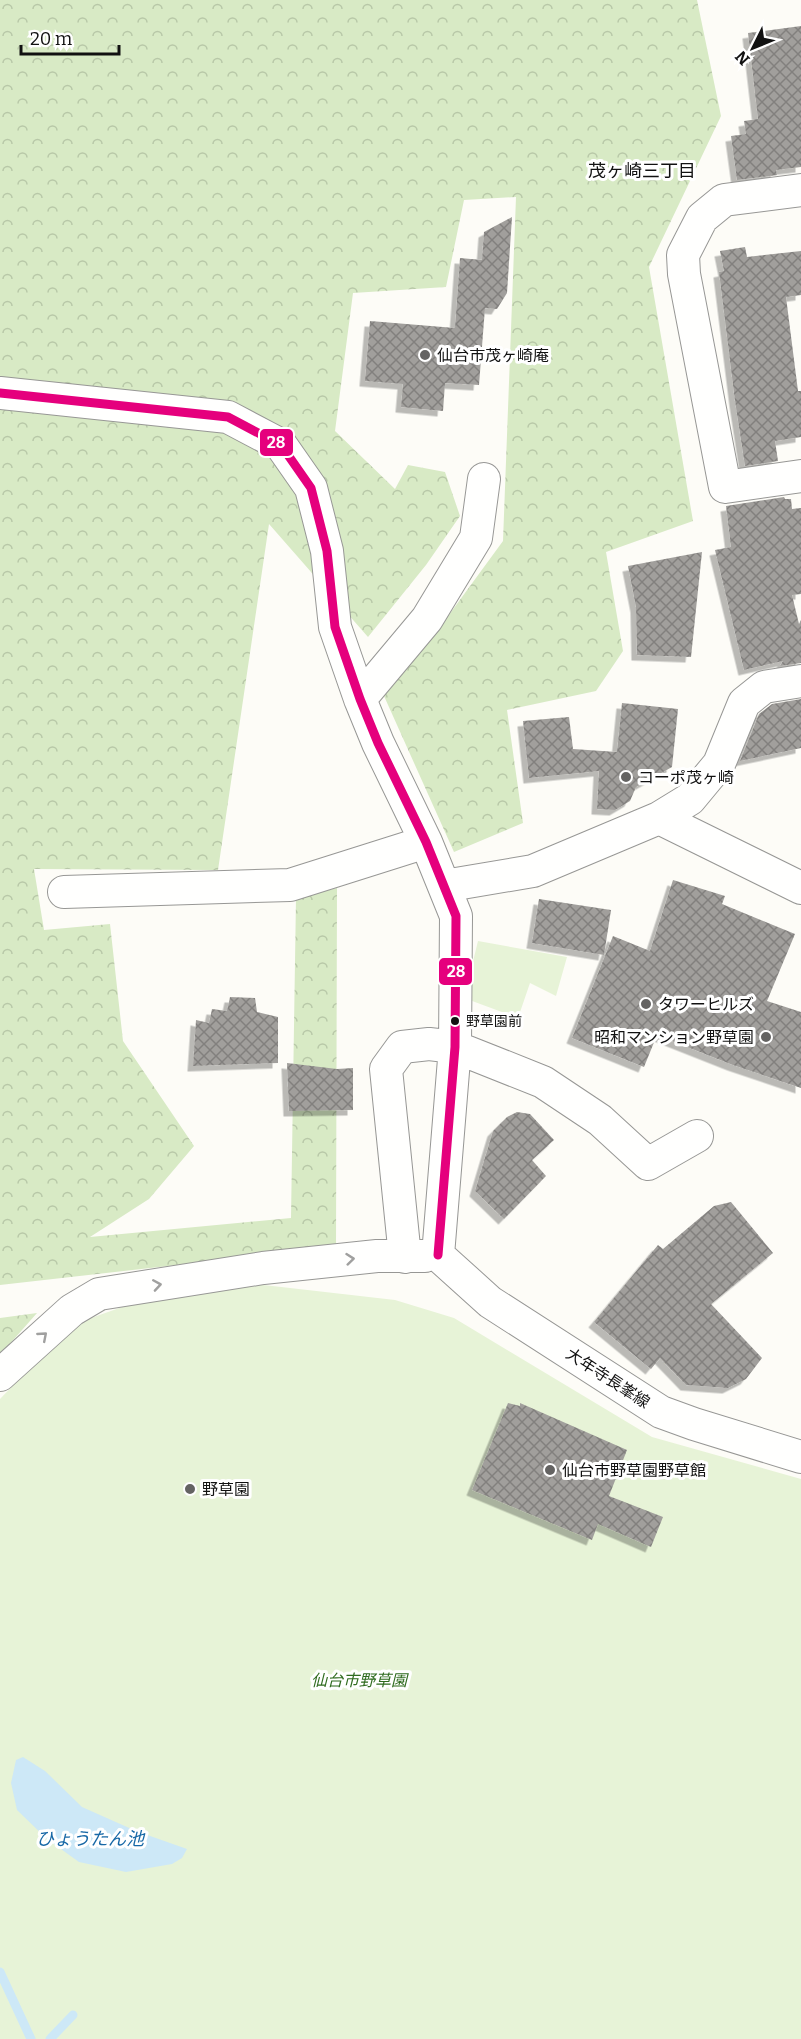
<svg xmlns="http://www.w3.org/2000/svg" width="801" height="2039" font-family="Bitter,'Noto Sans JP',serif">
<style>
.forest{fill:url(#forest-crowns)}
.park{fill:#e7f3d7}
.water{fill:#cde8f7}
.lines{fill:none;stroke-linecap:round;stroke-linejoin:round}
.stream{stroke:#cde8f7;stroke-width:9}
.building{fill:url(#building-cross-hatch);filter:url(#shadow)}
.minor-casing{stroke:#979795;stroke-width:34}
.minor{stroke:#fffffe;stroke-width:32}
.bus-1-casing{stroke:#fff;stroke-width:14}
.bus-1{stroke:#e5007d;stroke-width:9}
.oneway{stroke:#a0a09f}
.poi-dot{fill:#646362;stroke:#fff;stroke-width:2}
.bus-dot{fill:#111;stroke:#fff;stroke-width:2}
.labels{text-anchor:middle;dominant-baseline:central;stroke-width:6;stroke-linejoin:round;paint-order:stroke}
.bus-label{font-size:14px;fill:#111;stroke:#fff;text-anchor:start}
.poi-label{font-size:16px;fill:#111;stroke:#fff;text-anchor:start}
.street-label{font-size:16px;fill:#111;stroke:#fff}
.park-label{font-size:16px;font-style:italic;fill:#2f6b1f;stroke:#fff}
.neighbourhood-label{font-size:18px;fill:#111;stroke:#fff}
.water-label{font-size:18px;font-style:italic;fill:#1768a6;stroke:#fff}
.line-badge{stroke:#fff;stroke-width:2}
.badge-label{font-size:16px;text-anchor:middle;font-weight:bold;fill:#fff}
</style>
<defs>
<pattern id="forest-crowns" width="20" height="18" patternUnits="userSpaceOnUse" patternTransform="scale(1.5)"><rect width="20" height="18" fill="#d8eac5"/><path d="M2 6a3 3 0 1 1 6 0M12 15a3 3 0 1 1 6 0" fill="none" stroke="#b8c8a8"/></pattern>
<pattern id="building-cross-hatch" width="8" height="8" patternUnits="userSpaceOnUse" patternTransform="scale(1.5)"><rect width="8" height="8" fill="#a19f9c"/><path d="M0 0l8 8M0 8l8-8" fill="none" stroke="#82807e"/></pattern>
<filter id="shadow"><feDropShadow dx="-5.5" dy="5.5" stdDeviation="0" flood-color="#0004"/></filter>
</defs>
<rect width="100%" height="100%" fill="#fdfcf7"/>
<path class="forest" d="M 0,0 L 697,0 L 721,116 L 649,267 L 693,521 L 606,552 L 623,651 L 596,691 L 507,710 L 523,823 L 454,852 L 384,696 L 443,623 L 503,541 L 516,197 L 464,200 L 446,287 L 353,293 L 335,431 L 395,489 L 408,465 L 445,472 L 460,516 L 426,565 L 368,637 L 269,524 L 218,870 L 34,869 L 44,930 L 110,924 L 123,1041 L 194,1146 L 149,1199 L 90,1237 L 291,1218 L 296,898 L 337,888 L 336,1247 L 0,1285 Z
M 37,1313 L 0,1355 L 0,1318 Z"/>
<path class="park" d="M 478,941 L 567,957 L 556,996 L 530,983 L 518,1018 L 464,998 Z
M 255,1284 L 395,1300 L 454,1318 L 652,1437 L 801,1479 L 801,2039 L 0,2039 L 0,1399 L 71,1325 L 128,1305 Z"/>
<path class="water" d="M 23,1757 L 45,1771 L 82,1807 L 136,1831 L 187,1849 L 182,1858 L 172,1864 L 126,1872 L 79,1862 L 47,1839 L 17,1810 L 11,1783 L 16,1760 Z"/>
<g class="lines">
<path class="stream" d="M 0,1972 L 31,2039
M 50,2039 L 73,2015"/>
</g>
<path class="building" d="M 801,26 L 801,167 L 776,170 L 777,175 L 737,180 L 731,136 L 746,134 L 744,121 L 758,119 L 748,33 Z
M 512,217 L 507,293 L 497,309 L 485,308 L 479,385 L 445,383 L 443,411 L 401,407 L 403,384 L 365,381 L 370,321 L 455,328 L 460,258 L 482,260 L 484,232 Z
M 745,247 L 747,257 L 801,251 L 801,295 L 786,297 L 798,391 L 801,391 L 801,437 L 775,441 L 778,461 L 745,466 L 735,401 L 719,272 L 724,271 L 720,251 Z
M 784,497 L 785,499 L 791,499 L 792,509 L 801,508 L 801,594 L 792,595 L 799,624 L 801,620 L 801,663 L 780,666 L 783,661 L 744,670 L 715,550 L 731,547 L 726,506 Z
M 702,552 L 691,657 L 637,655 L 636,607 L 628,566 Z
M 801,699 L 801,748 L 740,761 L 759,714 L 772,704 Z
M 622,703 L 678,709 L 672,767 L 636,787 L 630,801 L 615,810 L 597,809 L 599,771 L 529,778 L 523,721 L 569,717 L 573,749 L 617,752 Z
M 673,880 L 725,896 L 722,904 L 795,934 L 767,1001 L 801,1012 L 801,1088 L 733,1065 L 657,1035 L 644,1067 L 572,1038 L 613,936 L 650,951 Z
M 539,899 L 611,910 L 604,955 L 532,943 Z
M 230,997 L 255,998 L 257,1012 L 278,1017 L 278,1063 L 193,1066 L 196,1020 L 209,1023 L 212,1009 L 227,1011 Z
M 287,1063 L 337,1069 L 353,1068 L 353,1110 L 289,1111 Z
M 517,1112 L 530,1114 L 554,1140 L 532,1160 L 546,1176 L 504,1219 L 475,1191 L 493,1131 L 507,1117 Z
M 731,1202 L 773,1253 L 711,1304 L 762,1358 L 746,1379 L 728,1388 L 686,1385 L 660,1358 L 651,1369 L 594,1322 L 658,1245 L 663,1249 L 714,1206 Z
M 508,1403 L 520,1406 L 520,1403 L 627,1450 L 609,1496 L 663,1517 L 651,1547 L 598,1524 L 592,1540 L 472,1490 Z"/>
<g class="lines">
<g class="minor-casing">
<path id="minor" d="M 801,190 L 724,200 L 702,218 L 683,255 L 684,274 L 725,487 L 801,476
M 0,393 L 228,417 L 281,445 L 311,488 L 327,551 L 335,627 L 360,699 L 378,743 L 426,842 L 456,916 L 455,1047 L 438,1255
M 360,699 L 427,619 L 476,538 L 484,479
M 659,818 L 801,888
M 444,886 L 533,871 L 659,818 L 690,799 L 719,764 L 744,703 L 764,687 L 801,681
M 64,892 L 290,885 L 426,842
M 438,1255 L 490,1302 L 661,1412 L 694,1424 L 801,1457
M 405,1257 L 386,1069 L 402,1047 L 429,1044 L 455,1047 L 543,1082 L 600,1120 L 648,1164 L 697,1136
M 0,1375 L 72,1310 L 99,1294 L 263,1268 L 377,1256 L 425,1256"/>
</g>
<use href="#minor" class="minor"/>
<g class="bus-1-casing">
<path id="bus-1" d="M 0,393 L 228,417 L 281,445 L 311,488 L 327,551 L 335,627 L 360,699 L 378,743 L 426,842 L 456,916 L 455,1047 L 438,1255"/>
</g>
<use href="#bus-1" class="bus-1"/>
</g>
<defs><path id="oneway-chevron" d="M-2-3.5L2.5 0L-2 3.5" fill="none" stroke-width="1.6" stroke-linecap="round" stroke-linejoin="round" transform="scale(1.5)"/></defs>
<g class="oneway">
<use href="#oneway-chevron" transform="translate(350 1259) rotate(-6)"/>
<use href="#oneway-chevron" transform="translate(157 1285) rotate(-9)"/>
<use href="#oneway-chevron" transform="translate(43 1336) rotate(-41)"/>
</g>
<g class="poi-dot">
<circle cx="425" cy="355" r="6"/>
<circle cx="626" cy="777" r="6"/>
<circle cx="646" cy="1004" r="6"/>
<circle cx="766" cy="1037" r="6"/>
<circle cx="550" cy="1470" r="6"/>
<circle cx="190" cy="1489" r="6"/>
</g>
<circle class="bus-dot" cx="455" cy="1021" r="5"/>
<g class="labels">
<g class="bus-label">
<text x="466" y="1021">野草園前</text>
</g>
<g class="poi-label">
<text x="437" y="355">仙台市茂ヶ崎庵</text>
<text x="638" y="777">コーポ茂ヶ崎</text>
<text x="658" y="1004">タワーヒルズ</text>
<text x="754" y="1037" text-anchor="end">昭和マンション野草園</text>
<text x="562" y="1470">仙台市野草園野草館</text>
<text x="202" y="1489">野草園</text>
</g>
<g class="street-label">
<text transform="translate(608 1378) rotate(33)">大年寺長峯線</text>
</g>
<g class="park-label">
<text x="359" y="1680">仙台市野草園</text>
</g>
<g class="neighbourhood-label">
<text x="642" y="171">茂ヶ崎三丁目</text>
</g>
<g class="water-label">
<text x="90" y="1839">ひょうたん池</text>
</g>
</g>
<g class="line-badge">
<rect x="259" y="428" width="35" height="29" rx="6" fill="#e5007d"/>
<rect x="438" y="957" width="35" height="29" rx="6" fill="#e5007d"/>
</g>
<g class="badge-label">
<text x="276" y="448">28</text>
<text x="456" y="977">28</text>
</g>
<g transform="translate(753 48) rotate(227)" stroke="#ffffff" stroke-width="4.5" paint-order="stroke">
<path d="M0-4.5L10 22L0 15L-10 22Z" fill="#111111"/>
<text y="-9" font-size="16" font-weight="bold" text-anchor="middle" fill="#111111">N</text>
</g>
<path d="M21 45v9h98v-9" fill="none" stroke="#111111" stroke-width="3"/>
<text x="30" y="45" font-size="18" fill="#111111" stroke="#ffffff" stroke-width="4.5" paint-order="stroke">20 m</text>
</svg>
